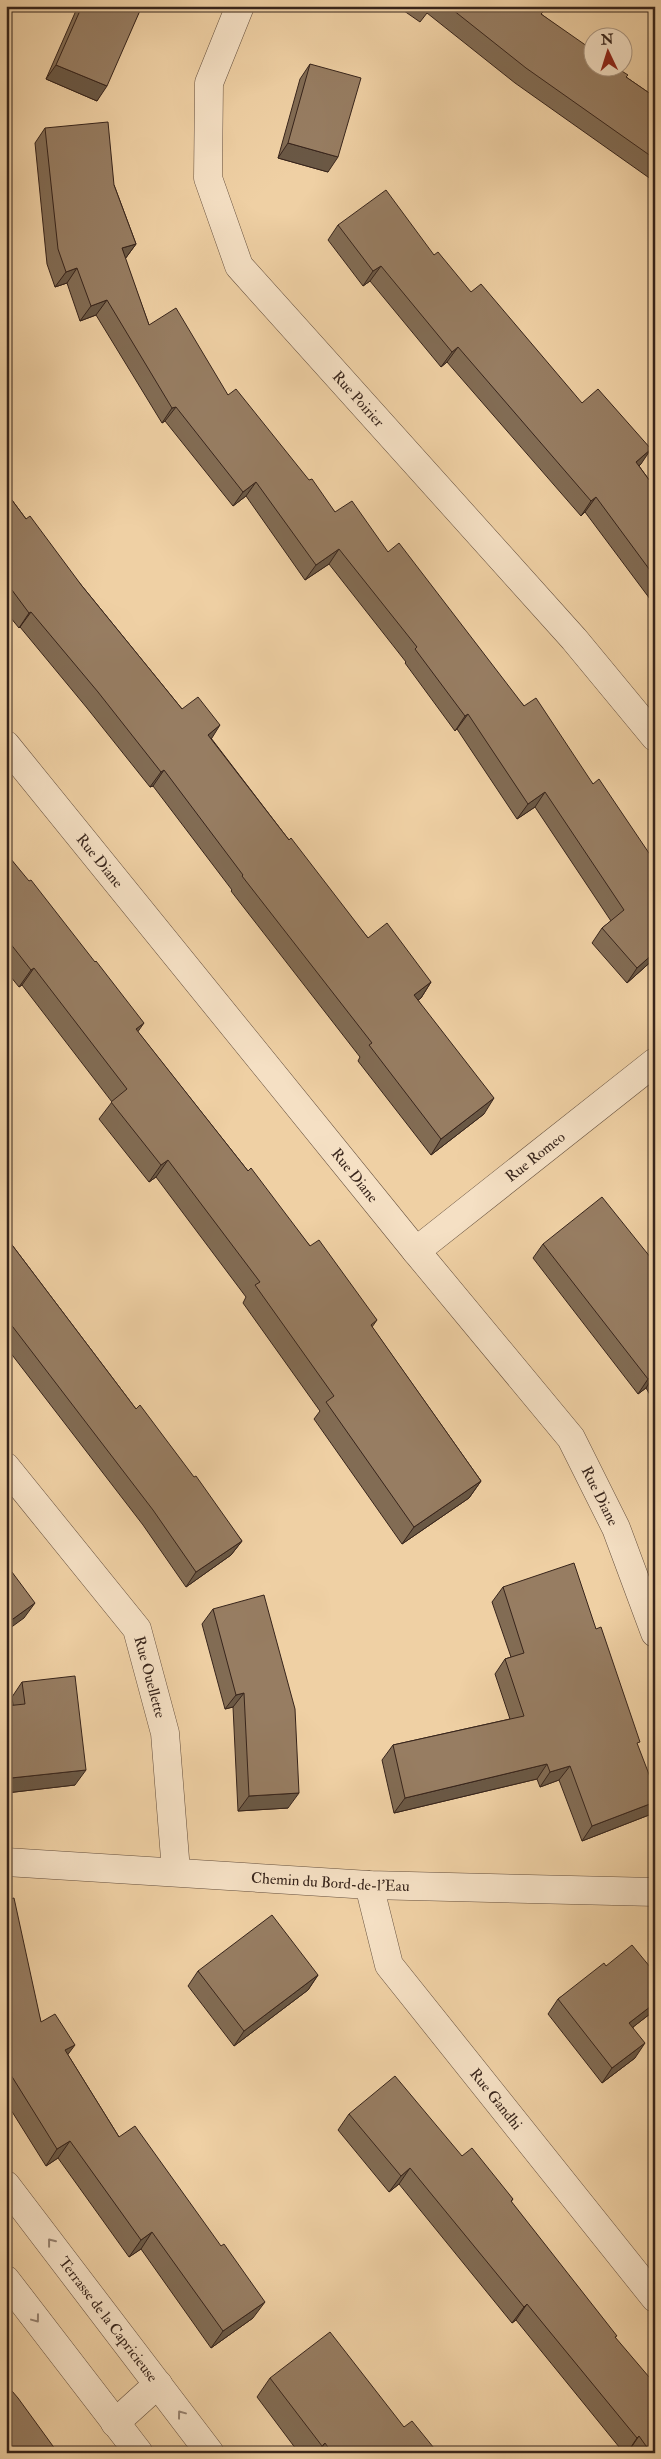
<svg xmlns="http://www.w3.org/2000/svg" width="661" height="2459" font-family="'IM FELL Double Pica',serif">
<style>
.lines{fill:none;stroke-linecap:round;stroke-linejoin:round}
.minor-casing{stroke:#654f3d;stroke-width:29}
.tertiary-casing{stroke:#654f3d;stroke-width:29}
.minor{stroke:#f5e0c4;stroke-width:28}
.tertiary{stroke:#f5e0c4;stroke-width:28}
.wall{fill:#826c54;stroke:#37241b}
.shaded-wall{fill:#6a5845;stroke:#37241b}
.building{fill:#977d62;stroke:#37241b}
.oneway{stroke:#968270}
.labels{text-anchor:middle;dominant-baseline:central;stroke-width:4;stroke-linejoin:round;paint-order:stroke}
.street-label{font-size:15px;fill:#37241b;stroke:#f5e0c4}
</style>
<rect width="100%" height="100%" fill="#efd0a4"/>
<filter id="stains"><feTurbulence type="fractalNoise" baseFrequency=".004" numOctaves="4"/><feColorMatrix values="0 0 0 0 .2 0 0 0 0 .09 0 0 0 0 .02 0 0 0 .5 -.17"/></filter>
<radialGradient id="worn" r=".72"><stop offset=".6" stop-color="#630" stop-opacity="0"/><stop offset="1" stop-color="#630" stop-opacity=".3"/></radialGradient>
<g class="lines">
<g class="minor-casing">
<g id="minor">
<path id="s1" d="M 240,6 L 209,83 L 208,178 L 239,266 L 574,639 L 655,737"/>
<path id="s2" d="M 6,745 L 416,1251 L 571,1438 L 616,1528 L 655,1633"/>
<path id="s3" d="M 416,1251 L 655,1062"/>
<path id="s4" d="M 6,1467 L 137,1629 L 165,1733 L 176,1871"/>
<path id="s5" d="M 369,1885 L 389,1965 L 655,2298"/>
<path id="s6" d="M 6,2185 L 210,2453"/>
<path d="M 6,2280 L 139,2453"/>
<path d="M 115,2423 L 158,2384"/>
</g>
</g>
<g class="tertiary-casing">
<g id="tertiary">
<path id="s7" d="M 6,1862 L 369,1885 L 655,1892"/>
</g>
</g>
<use href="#minor" class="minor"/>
<use href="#tertiary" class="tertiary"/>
</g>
<path class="wall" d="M 78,6 L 142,6 L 97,101 L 46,79 Z
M 397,6 L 536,6 L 541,14 L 626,77 L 655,97 L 655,182 L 515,83 L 427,13 L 420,22 Z
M 310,64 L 328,172 L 278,158 L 300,79 Z
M 45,128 L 114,185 L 136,244 L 125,259 L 149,325 L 228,395 L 335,512 L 388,552 L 593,784 L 655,862 L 655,958 L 627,983 L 592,943 L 602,928 L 611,921 L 535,807 L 517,819 L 457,729 L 455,731 L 405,663 L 406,662 L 329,564 L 305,580 L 246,496 L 233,506 L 165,421 L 162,423 L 96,315 L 80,321 L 67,283 L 55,287 L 47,264 L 35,143 Z
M 338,225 L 434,255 L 641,464 L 639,466 L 655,488 L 655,602 L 653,603 L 585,512 L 581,516 L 447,362 L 441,367 L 370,281 L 363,286 L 328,240 Z
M 6,492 L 26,519 L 82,586 L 182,709 L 211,738 L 289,840 L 368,938 L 431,982 L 421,998 L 418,1000 L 484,1114 L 431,1155 L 358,1061 L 360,1057 L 231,891 L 232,890 L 153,786 L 150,787 L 87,708 L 20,627 L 19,628 L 6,612 Z
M 6,853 L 138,1032 L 248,1171 L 310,1246 L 377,1320 L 372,1327 L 481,1481 L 469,1498 L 402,1544 L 314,1419 L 320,1411 L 243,1303 L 246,1297 L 156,1177 L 149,1182 L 99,1119 L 112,1102 L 22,985 L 19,987 L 6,971 Z
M 6,1237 L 136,1409 L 242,1541 L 231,1555 L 186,1587 L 143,1525 L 6,1347 Z
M 543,1244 L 655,1263 L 655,1403 L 646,1388 L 638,1394 L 533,1258 Z
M 503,1587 L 596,1629 L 637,1745 L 649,1815 L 582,1841 L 559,1780 L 540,1787 L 537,1779 L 394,1813 L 382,1760 L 393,1745 L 510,1719 L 495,1674 L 505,1659 L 511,1657 L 492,1602 Z
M 213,1609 L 288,1808 L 238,1811 L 233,1707 L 225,1709 L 202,1624 Z
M 22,1682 L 75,1785 L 6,1793 L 6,1706 L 13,1705 L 12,1697 Z
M 6,1900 L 41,2022 L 68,2055 L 119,2137 L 253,2318 L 211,2348 L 141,2249 L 129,2257 L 58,2158 L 46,2166 L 6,2102 Z
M 606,1966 L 655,2010 L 633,2027 L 635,2058 L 602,2083 L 548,2014 L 558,1999 Z
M 198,1971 L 318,1975 L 308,1990 L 234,2046 L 188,1986 Z
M 349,2114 L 462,2156 L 513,2199 L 511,2202 L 615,2337 L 655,2453 L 624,2453 L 516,2320 L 512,2323 L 399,2184 L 389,2192 L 338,2130 Z
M 270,2378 L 404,2427 L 438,2453 L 299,2453 L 257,2397 Z"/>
<path class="shaded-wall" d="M 56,65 L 107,86 L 97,101 L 46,79 Z
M 288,143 L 338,157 L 328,172 L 278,158 Z
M 136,244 L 125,259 L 122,248 Z
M 381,266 L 370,281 L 363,286 L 373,271 Z
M 77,268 L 67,283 L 55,287 L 66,272 Z
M 107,300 L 96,315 L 80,321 L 91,306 Z
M 458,347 L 447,362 L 441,367 L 452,352 Z
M 176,407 L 165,421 L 162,423 L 172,408 Z
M 651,449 L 641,464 L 626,477 L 636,462 Z
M 256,482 L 246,496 L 233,506 L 243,492 Z
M 596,497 L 585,512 L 581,516 L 591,501 Z
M 339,549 L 329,564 L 305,580 L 316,565 Z
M 31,612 L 20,627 L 19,628 L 29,613 Z
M 468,714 L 457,729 L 455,731 L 465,716 Z
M 220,725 L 210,741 L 208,735 Z
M 164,770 L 153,786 L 150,787 L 161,772 Z
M 545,792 L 535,807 L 517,819 L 528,804 Z
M 655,952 L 655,958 L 627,983 L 637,968 Z
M 34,968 L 22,985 L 19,987 L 31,970 Z
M 431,982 L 421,998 L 403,1011 L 414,995 Z
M 144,1023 L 132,1040 L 136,1029 Z
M 494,1098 L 484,1114 L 431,1155 L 441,1139 Z
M 168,1160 L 156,1177 L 149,1182 L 161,1165 Z
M 655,1374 L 646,1388 L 638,1394 L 648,1379 Z
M 481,1481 L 469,1498 L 402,1544 L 414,1527 Z
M 242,1541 L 231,1555 L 186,1587 L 196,1572 Z
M 35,1603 L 24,1618 L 6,1631 L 6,1624 Z
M 244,1693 L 233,1707 L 225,1709 L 236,1695 Z
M 547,1764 L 537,1779 L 394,1813 L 405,1798 Z
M 570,1766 L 559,1780 L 540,1787 L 550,1772 Z
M 86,1770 L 75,1785 L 6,1793 L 6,1785 L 11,1778 Z
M 299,1793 L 288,1808 L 238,1811 L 249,1796 Z
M 655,1802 L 655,1807 L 649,1815 L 582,1841 L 592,1826 Z
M 318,1975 L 308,1990 L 234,2046 L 244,2031 Z
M 655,2003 L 655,2010 L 619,2038 L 629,2023 Z
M 645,2043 L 635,2058 L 602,2083 L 612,2068 Z
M 75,2045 L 63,2061 L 65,2050 Z
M 70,2141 L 58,2158 L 46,2166 L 57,2149 Z
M 410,2168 L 399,2184 L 389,2192 L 401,2176 Z
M 152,2232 L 141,2249 L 129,2257 L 141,2240 Z
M 265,2302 L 253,2318 L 211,2348 L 223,2331 Z
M 527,2304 L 516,2320 L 512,2323 L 524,2307 Z
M 639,2436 L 628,2452 L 627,2453 L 637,2438 Z
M 325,2443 L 318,2453 L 317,2453 L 322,2446 Z"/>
<path class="building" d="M 82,6 L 142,6 L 107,86 L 56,65 Z
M 448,6 L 536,6 L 543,12 L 541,14 L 594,51 L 594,68 L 617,68 L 628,75 L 626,77 L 655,97 L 655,159 L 526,68 Z
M 310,64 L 361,78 L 338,157 L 288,143 Z
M 108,122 L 114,185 L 136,244 L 122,248 L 149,325 L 176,308 L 228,395 L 236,389 L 309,480 L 312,479 L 335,512 L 352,501 L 388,552 L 399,543 L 524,706 L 536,698 L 593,784 L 599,779 L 655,862 L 655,952 L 637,968 L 602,928 L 624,910 L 545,792 L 528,804 L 468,714 L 465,716 L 415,649 L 417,647 L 339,549 L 316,565 L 256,482 L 243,492 L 176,407 L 172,408 L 107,300 L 91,306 L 77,268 L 66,272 L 58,249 L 45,128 Z
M 386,190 L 434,255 L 438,252 L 471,292 L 481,284 L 582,403 L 598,389 L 651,449 L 636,462 L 655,488 L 655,577 L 596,497 L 591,501 L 458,347 L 452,352 L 381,266 L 373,271 L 338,225 Z
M 6,492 L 26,519 L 30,516 L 82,586 L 182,709 L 198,697 L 220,725 L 208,735 L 289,840 L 291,838 L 368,938 L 387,923 L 431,982 L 414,995 L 494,1098 L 441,1139 L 369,1045 L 372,1043 L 242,876 L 243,875 L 164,770 L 161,772 L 98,692 L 31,612 L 29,613 L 6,582 Z
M 6,853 L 29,881 L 31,880 L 95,962 L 96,961 L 144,1023 L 136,1029 L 248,1171 L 251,1168 L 310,1246 L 319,1240 L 377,1320 L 371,1325 L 481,1481 L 414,1527 L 326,1402 L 334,1396 L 255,1285 L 260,1282 L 168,1160 L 161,1165 L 111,1102 L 127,1089 L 34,968 L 31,970 L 6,938 Z
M 602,1197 L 655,1263 L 655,1374 L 648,1379 L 543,1244 Z
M 6,1237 L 136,1409 L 140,1405 L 194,1477 L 196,1476 L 242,1541 L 196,1572 L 153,1510 L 6,1318 Z
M 574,1563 L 596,1629 L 601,1627 L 640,1742 L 637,1743 L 655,1790 L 655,1802 L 592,1826 L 570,1766 L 550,1772 L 547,1764 L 405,1798 L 393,1745 L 524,1716 L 505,1659 L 524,1653 L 503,1587 Z
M 6,1564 L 35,1603 L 6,1624 Z
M 264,1595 L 295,1709 L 299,1793 L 249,1796 L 244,1693 L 236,1695 L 213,1609 Z
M 75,1676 L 86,1770 L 11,1778 L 6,1737 L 6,1706 L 25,1704 L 22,1682 Z
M 14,1898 L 41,2022 L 55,2014 L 75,2045 L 65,2050 L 119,2137 L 135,2126 L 221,2246 L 224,2244 L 265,2302 L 223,2331 L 152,2232 L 141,2240 L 70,2141 L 57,2149 L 6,2067 L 6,1900 Z
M 272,1915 L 318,1975 L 244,2031 L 198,1971 Z
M 632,1945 L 655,1973 L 655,2003 L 629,2023 L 645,2043 L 612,2068 L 558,1999 L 604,1963 L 606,1966 Z
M 395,2076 L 462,2156 L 472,2148 L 513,2199 L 511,2201 L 617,2336 L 615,2337 L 655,2384 L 655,2453 L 651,2453 L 639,2436 L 637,2438 L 527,2304 L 524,2307 L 410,2168 L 401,2176 L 349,2114 Z
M 330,2332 L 404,2427 L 412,2421 L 438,2453 L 332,2453 L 325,2443 L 322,2446 L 270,2378 Z
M 6,2384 L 18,2398 L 58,2453 L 6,2453 Z"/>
<defs><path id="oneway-chevron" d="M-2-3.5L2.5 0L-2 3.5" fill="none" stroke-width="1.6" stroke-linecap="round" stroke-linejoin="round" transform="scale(1.25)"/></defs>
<g class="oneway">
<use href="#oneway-chevron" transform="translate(51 2242) rotate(-128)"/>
<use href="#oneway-chevron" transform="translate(36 2319) rotate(53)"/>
<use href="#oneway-chevron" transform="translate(181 2414) rotate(-127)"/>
</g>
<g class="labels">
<g class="street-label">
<text stroke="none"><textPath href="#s1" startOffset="450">Rue Poirier</textPath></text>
<text stroke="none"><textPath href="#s2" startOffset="149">Rue Diane</textPath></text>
<text stroke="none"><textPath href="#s3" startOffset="152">Rue Romeo</textPath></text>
<text stroke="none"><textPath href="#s2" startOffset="554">Rue Diane</textPath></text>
<text stroke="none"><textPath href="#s2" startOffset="959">Rue Diane</textPath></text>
<text stroke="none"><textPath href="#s4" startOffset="258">Rue Ouellette</textPath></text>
<text stroke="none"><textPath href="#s7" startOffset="325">Chemin du Bord-de-l'Eau</textPath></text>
<text stroke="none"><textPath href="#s5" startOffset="254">Rue Gandhi</textPath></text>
<text stroke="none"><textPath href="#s6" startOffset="169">Terrasse de la Capricieuse</textPath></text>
</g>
</g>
<rect width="661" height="2459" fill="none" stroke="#efd0a4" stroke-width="25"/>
<rect x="8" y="8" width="646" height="2444" fill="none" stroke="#37241b" stroke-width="2.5"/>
<rect x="12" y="12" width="636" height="2434" fill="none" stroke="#37241b"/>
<g transform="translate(608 52) rotate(356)"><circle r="24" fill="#f5e0c4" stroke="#a99580"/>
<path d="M0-4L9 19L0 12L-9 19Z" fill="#8f2418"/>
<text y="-8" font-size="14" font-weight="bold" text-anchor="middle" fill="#37241b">N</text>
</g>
<rect width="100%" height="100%" filter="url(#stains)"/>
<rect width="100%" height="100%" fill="url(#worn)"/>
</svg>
